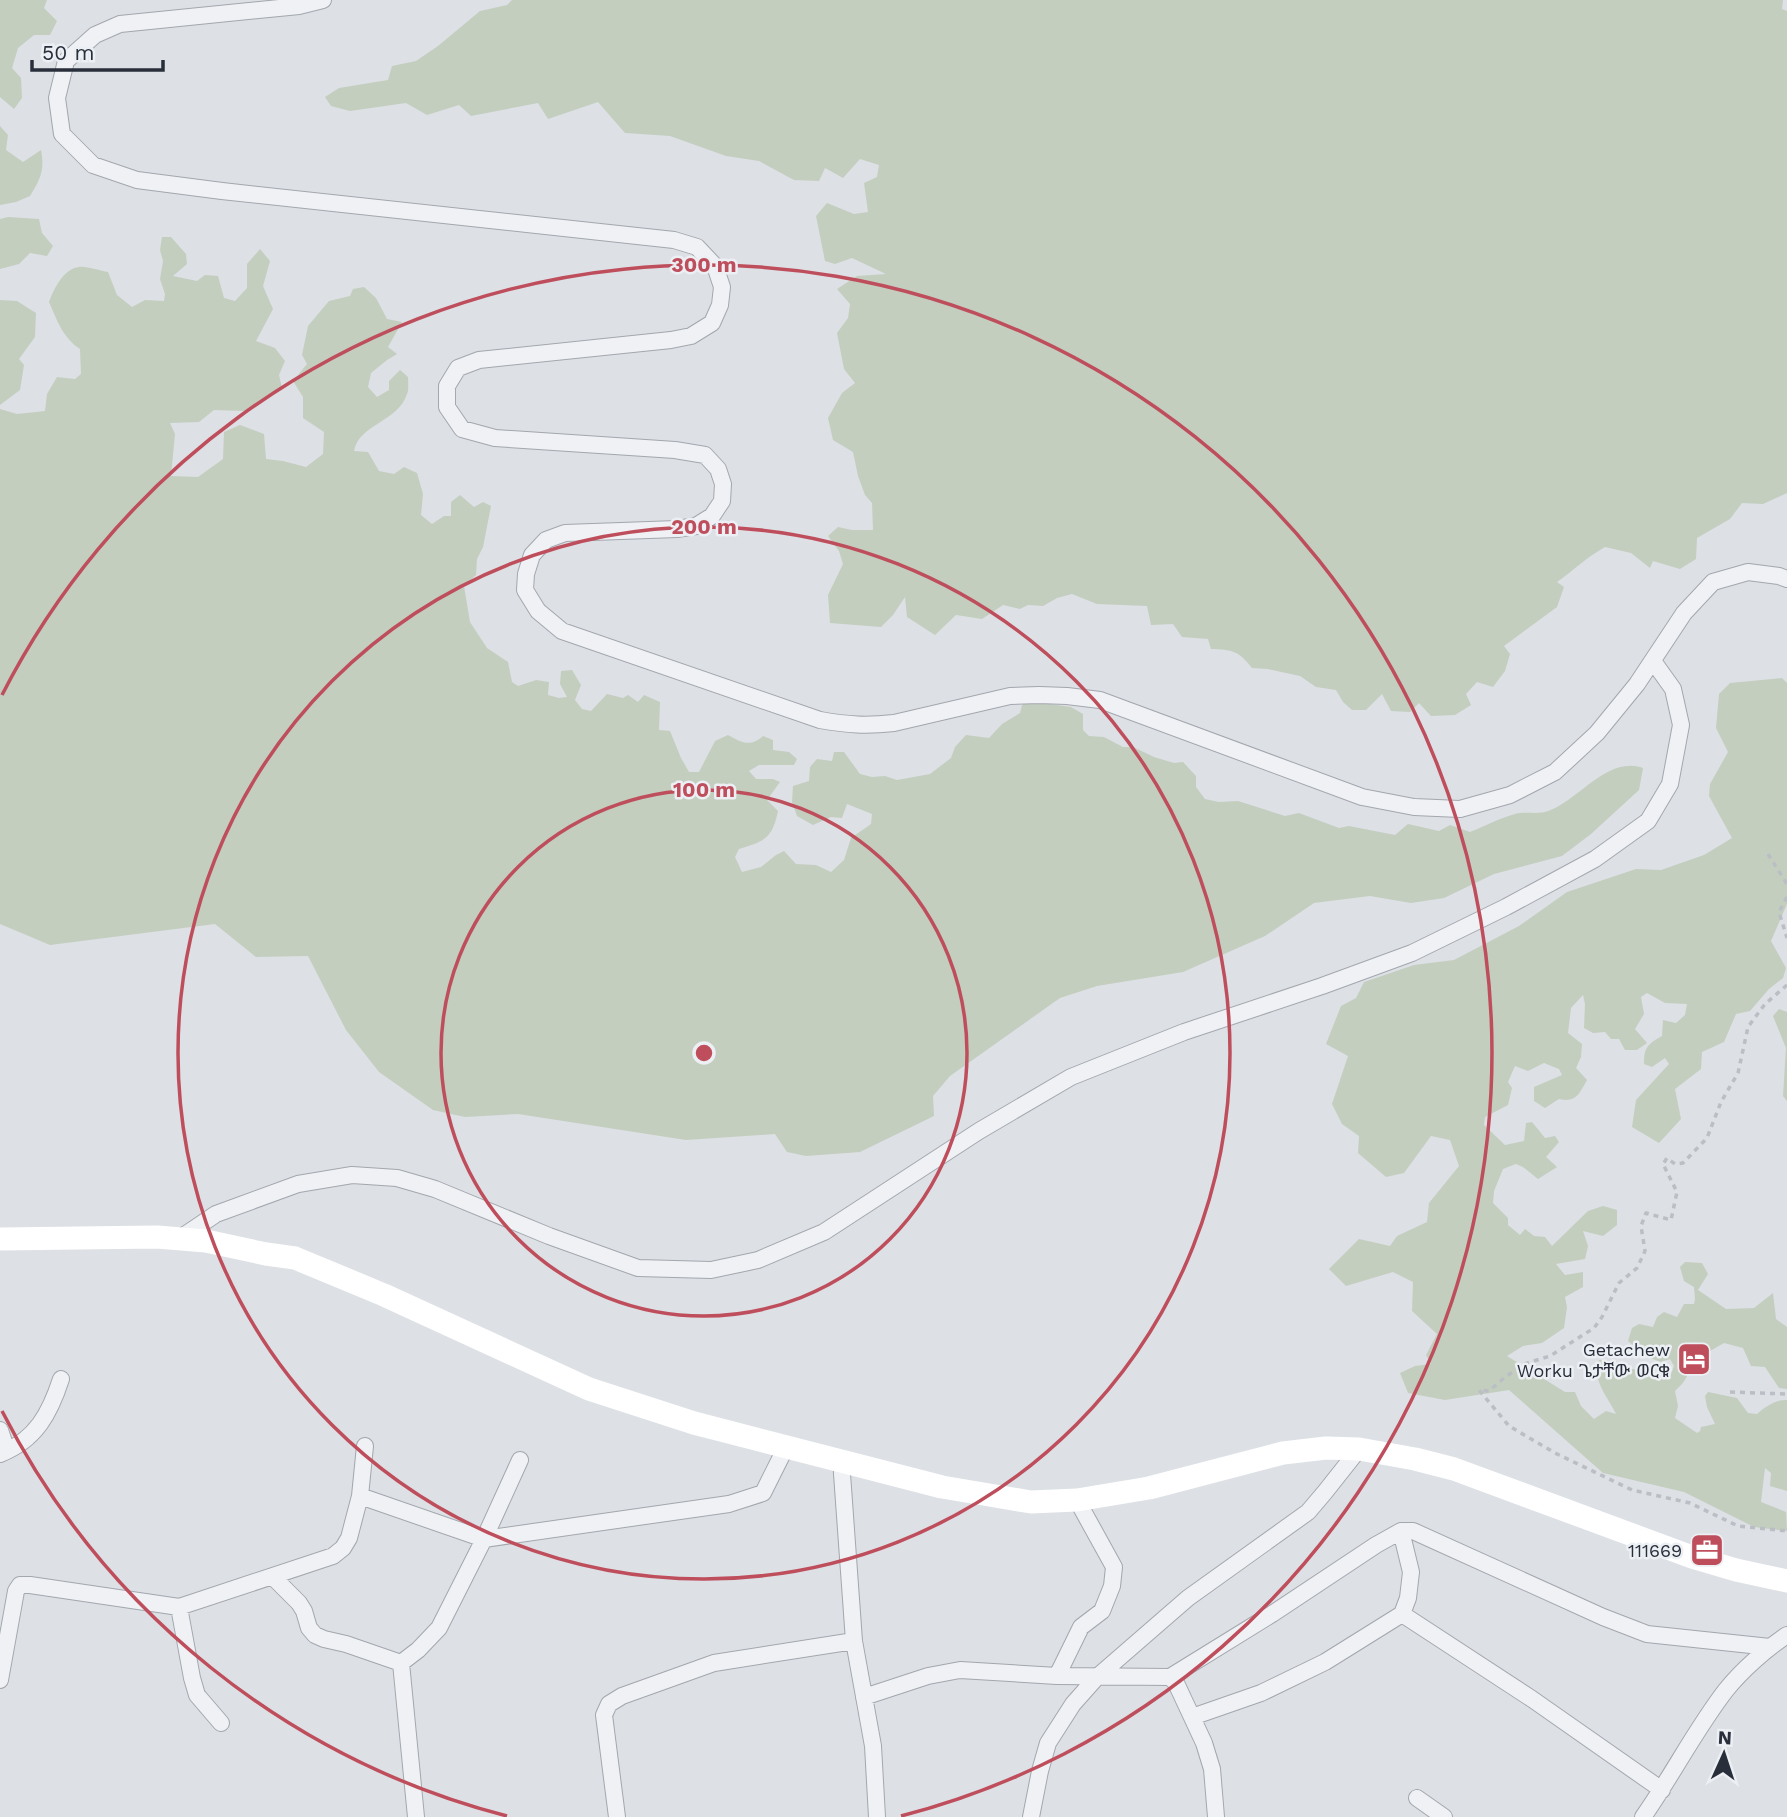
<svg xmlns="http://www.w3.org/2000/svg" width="1787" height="1817" font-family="'Work Sans','Noto Sans Ethiopic',sans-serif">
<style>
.green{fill:#c3cebf}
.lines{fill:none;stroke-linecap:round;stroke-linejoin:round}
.street-casing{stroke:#a3a7ae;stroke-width:18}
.path{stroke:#bbbec4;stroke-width:3.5;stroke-dasharray:5 5;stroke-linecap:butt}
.street{stroke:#eff1f4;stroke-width:16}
.secondary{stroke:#fff;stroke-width:23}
.ring{fill:none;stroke:#bf4e5c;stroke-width:3.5}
.labels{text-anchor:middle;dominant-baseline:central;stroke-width:5;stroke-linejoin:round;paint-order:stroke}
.poi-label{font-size:18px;fill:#282e3a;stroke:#eceff3;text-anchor:end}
.centre{fill:#bf4e5c;stroke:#eceff3;stroke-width:3.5}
.ring-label{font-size:21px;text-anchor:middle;font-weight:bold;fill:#bf4e5c;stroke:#eceff3;stroke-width:5;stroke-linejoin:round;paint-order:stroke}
</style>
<rect width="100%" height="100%" fill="#dde0e5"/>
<path class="green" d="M 0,0 L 47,0 L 44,8 L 57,21 L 50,35 L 34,35 L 18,48 L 12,68 L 21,78 L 22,98 L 14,109 L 0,97 Z
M 512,0 L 1783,0 L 1782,9 L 1787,11 L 1787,493 L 1763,504 L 1742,503 L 1730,519 L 1697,538 L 1696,559 L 1680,569 L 1653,561 L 1650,568 L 1631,553 L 1605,547 C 1587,557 1574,570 1557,582 L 1564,587 L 1557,607 L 1504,646 L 1510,654 L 1505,671 L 1493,687 L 1477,682 L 1466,694 L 1471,705 L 1455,715 L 1431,716 L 1419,703 L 1410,712 L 1391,711 L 1382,694 L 1366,710 L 1352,710 L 1343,702 L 1336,690 L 1316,687 L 1300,676 L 1268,669 L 1252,668 C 1238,650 1232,650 1211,649 L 1208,639 L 1182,637 L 1173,624 L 1151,625 L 1147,606 L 1097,604 L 1072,594 L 1057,598 L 1043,606 L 1028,605 L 1020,609 L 1003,605 L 982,619 L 956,615 L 935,635 L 907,617 L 905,597 L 893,615 L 881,627 L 830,623 L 828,595 L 843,564 L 839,551 L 828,536 L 838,527 L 852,530 L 873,530 L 872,503 L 865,495 L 858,476 L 853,452 L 833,440 L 828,418 L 842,393 L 855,383 L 844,369 L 837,333 L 848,318 L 850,304 L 837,289 L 857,276 L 886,274 L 852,258 L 835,264 L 825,261 L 816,216 L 827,203 L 854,214 L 868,212 L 864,183 L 877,177 L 879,165 L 860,159 L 843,178 L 825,168 L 819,181 L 794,180 L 759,161 L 726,156 L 670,136 L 625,133 L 598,102 L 548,119 L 538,103 L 471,116 L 459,105 L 427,115 L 406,103 L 350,111 L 331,106 L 325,97 L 339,88 L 388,80 L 392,66 L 416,61 L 438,46 L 480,11 L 507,5 Z
M 0,126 L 8,135 L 6,150 L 23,162 L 41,150 C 45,171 40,179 30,196 L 16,202 L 0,205 Z
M 8,217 L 39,219 L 42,233 L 53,246 L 47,256 L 30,253 L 19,264 L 0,269 L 0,219 Z
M 162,237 L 171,237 L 186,254 L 187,264 L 173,276 L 197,281 L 205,275 L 218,276 L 224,298 L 235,301 L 247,288 L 247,264 L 260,249 L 270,261 L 263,286 L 273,309 L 256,341 L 275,348 L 285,361 L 279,375 L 282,388 L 244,411 L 214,410 L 199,422 L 170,423 L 175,434 L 171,476 L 198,477 L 223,459 L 224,432 L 240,425 L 264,434 L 266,459 L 283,461 L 306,467 L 323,454 L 324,432 L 303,418 L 303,397 L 293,381 L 307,364 L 302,355 L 308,326 L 329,301 L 350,296 L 353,289 L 364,287 L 376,298 L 387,319 L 402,322 L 388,347 L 397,354 L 387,360 L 371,373 L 368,387 L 377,397 L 389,390 L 389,381 L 400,370 L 408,377 C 408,383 409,390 407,394 C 398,422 359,424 354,451 L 368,452 L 379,471 L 394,474 L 404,467 L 417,473 L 423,494 L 421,515 L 432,524 L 444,516 L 451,516 L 451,502 L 460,495 L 474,507 L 483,502 L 491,506 L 483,547 L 477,559 L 476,575 L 464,586 L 470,622 L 487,648 L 508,662 L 512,682 L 518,686 L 536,680 L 549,682 L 548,695 L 559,698 L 567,697 L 560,684 L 561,671 L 572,670 L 581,685 L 575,700 L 582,709 L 591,711 L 607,694 L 623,698 L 628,695 L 638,702 L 644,695 L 660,702 L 659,730 L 670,731 L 681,758 L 689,772 L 699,772 L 715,741 L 728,735 C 741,742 750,748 763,736 L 773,740 L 773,750 L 789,752 L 797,759 L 794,765 L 759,765 L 749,771 L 756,779 L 773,779 L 780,782 L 767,800 L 778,811 C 772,839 765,841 739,849 L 735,857 L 742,872 L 761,867 L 776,855 L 784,851 L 796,864 L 816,865 L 831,872 L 844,860 L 851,838 L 871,824 L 872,814 L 847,804 L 842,818 L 831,817 L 813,825 L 797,816 L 792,802 L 793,786 L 809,781 L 810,767 L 817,759 L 832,761 L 834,752 L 844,752 L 860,774 L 872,777 L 885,776 L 897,780 L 930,774 L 951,758 L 955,747 L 966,735 L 989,738 L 1002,724 L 1020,713 L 1022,705 L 1029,701 L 1071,707 L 1083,714 L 1083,730 L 1089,736 L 1104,737 L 1123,747 L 1133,747 L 1154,757 L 1174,763 L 1183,762 L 1196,776 L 1196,787 L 1205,799 L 1219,802 L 1238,801 L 1285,816 L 1299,813 L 1339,828 L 1349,826 L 1395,835 L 1408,824 L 1439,831 L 1450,825 L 1470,832 C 1485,826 1500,818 1515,814 C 1526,811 1538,815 1548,811 C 1579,800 1608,755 1643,768 L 1639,790 L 1591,834 L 1562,856 L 1494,874 L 1444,898 L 1411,903 L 1370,896 L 1314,903 L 1265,936 L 1183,972 L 1097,986 L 1060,998 L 950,1076 L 933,1096 L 934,1116 L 860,1152 L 806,1156 L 787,1152 L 775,1134 L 686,1140 L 518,1114 L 465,1117 L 433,1110 L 379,1072 L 346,1030 L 308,956 L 256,957 L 215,924 L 50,945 L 0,924 L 0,409 L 17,414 L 45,411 L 47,394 L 57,377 L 75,379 L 81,374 L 80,349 C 63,338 57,320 49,302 C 54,289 63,269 79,267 C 87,266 100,271 108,272 L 117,295 L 132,307 L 145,300 L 164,301 L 165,294 L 160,279 L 163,261 L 160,250 Z
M 0,300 L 17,301 L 36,313 L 35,337 L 19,359 L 24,365 L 20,390 L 0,405 Z
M 1782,678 L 1787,683 L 1787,904 L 1771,941 L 1786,968 L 1783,978 L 1769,989 L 1750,1011 L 1736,1014 L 1724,1042 L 1702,1052 L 1701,1069 L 1675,1089 L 1681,1119 L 1659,1143 L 1632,1127 L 1636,1100 L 1669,1064 L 1665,1058 L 1652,1067 L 1644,1064 C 1644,1047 1648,1044 1662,1036 L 1663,1020 L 1676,1023 L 1685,1015 L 1687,1004 L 1665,1003 L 1647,993 L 1641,997 L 1644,1014 L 1635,1029 L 1647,1043 L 1637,1050 L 1625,1050 L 1619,1039 L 1611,1039 L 1605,1032 L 1593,1033 L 1584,1028 L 1585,1004 L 1583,995 L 1571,1008 L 1568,1033 L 1582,1044 L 1581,1057 L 1576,1068 L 1587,1080 C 1579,1094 1576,1103 1559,1099 L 1545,1108 L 1534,1101 L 1534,1087 L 1562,1075 L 1559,1069 L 1544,1063 L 1528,1071 L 1515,1066 L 1508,1082 L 1512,1088 L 1508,1105 L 1485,1117 L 1484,1125 L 1505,1145 L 1524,1141 L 1526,1123 L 1532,1122 L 1545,1138 L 1555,1136 L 1559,1142 L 1546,1157 L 1557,1167 L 1538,1179 L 1523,1167 L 1516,1164 L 1503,1169 L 1494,1191 L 1493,1203 L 1508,1218 L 1508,1225 L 1520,1235 L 1525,1229 L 1534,1236 L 1545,1237 L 1552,1246 L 1588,1211 L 1603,1206 L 1617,1210 L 1617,1225 L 1603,1236 L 1583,1231 L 1588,1246 L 1585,1259 L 1556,1264 L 1565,1275 L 1583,1272 L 1583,1287 L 1565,1297 L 1567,1307 L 1564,1328 L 1542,1343 L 1523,1346 L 1507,1356 L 1565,1392 L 1575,1392 L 1581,1406 L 1594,1419 L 1606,1411 L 1616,1414 C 1608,1397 1591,1380 1599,1360 L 1609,1360 L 1623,1368 L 1640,1370 L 1645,1377 L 1659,1375 L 1670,1377 L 1674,1366 L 1670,1359 L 1661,1362 L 1650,1358 L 1648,1347 L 1640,1351 L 1628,1341 L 1632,1328 L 1639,1324 L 1653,1327 L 1657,1317 L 1664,1312 L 1677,1317 L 1684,1304 L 1694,1304 L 1695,1299 L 1694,1287 L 1684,1281 L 1680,1267 L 1685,1262 L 1702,1263 L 1708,1274 L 1698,1290 L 1726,1309 L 1754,1308 L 1773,1293 L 1776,1319 L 1787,1327 L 1787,1389 L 1779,1388 L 1765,1367 L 1751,1366 L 1743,1348 L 1724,1343 L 1710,1351 L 1695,1352 L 1690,1359 C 1690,1374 1686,1381 1675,1391 L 1678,1406 L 1675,1418 L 1697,1433 L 1700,1431 L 1701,1427 L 1715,1424 L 1707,1407 L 1705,1396 L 1708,1392 L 1737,1398 L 1748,1413 L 1757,1414 C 1765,1407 1776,1399 1787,1400 L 1787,1491 L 1770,1486 L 1771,1473 L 1765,1468 L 1761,1502 L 1786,1512 L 1787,1531 L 1754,1527 L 1684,1492 L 1603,1473 L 1509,1390 L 1445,1400 L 1408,1393 L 1400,1373 L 1415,1366 L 1431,1364 L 1426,1355 L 1437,1334 L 1412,1311 L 1413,1282 L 1393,1272 L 1346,1286 L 1329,1269 L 1359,1239 L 1390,1246 L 1397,1236 L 1427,1222 L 1429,1203 L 1459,1166 L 1450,1140 L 1431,1136 L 1404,1173 L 1386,1177 L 1358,1153 L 1359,1136 L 1342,1124 L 1332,1104 L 1348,1056 L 1326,1044 L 1341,1006 L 1356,998 L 1364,982 L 1414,965 L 1454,960 L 1519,926 L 1567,892 L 1636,869 L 1661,870 L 1704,855 L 1732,838 L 1709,796 L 1710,784 L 1728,752 L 1716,728 L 1719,694 L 1730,683 Z
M 1779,1009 L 1787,1012 L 1787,1101 L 1783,1096 L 1786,1048 L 1773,1016 Z"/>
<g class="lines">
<g class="street-casing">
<path id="street" d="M 323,0 L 299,6 L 120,24 L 95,35 L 66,61 L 57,98 L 62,134 L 93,165 L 137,180 L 222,191 L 674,240 L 697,247 L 715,266 L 722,287 L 720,305 L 712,323 L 691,336 L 671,340 L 479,360 L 458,368 L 447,386 L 447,407 L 462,429 L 495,438 L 675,450 L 705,455 L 718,469 L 723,484 L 722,501 L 712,516 L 696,526 L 677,529 L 565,533 L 546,540 L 532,555 L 526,574 L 525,590 L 538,611 L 562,631 L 820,720 C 848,725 866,726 894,723 L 1010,696 L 1039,695 L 1067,696 L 1100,700 L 1362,797 L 1414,807 L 1460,809 L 1510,795 L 1555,772 L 1597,733 L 1637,684 L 1684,613 L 1713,582 L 1748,572 L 1779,576 L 1787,579
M 179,1239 L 216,1214 L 298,1184 L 352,1175 L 397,1178 L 435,1189 L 549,1236 L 638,1268 L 711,1270 L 758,1260 L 824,1232 L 979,1131 L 1071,1077 L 1184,1032 L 1322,986 L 1412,953 L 1506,907 L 1595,859 L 1648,821 L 1670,784 L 1681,725 L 1673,689 L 1653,661
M 0,1430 L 7,1451
M 0,1454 C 36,1440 50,1413 61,1379
M 360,1496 L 365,1446
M 1077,1500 L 1114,1567 L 1112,1586 L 1102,1611 L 1081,1627 L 1057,1676 L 1170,1677 L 1176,1683 L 1204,1743 L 1212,1769 L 1216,1817
M 273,1577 L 299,1603 L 304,1611 L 309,1628 L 315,1635 L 324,1639 L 346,1644 L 401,1663
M 179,1607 L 192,1678 L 197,1695 L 221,1723
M 1402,1614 L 1532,1699 L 1662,1790
M 854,1641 L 873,1746 L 877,1817
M 401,1663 L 418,1650 L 439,1628 L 484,1539 L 729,1504 L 763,1493 L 786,1447
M 401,1663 L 416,1817
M 1170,1677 L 1272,1614 L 1376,1545 L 1401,1531 L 1413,1531 L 1603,1617 L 1647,1634 L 1770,1647
M 0,1680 L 16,1591 L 20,1585 L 30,1585 L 179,1607 L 333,1556 L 343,1548 L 349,1538 L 360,1496 L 484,1539 L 520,1460
M 864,1697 L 928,1676 L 960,1670 L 1057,1676
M 1192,1717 L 1261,1693 L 1325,1662 L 1402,1614 L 1408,1598 L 1411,1572 L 1401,1531
M 1417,1798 L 1444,1817
M 617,1817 L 604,1715 L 609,1704 L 622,1696 L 714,1663 L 854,1641 L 841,1460
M 1031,1817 L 1040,1771 L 1048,1743 L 1073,1704 L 1097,1677 L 1188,1598 L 1308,1512 L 1325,1492 L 1359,1449
M 1643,1817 C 1672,1776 1695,1730 1726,1690 C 1742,1670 1766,1649 1787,1635"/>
</g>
<path class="path" d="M 1768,854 L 1787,884
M 1787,897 L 1779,912 L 1787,938
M 1787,985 L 1765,1004 L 1748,1027 L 1738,1073 L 1721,1102 L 1707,1138 L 1683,1163 L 1675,1164 L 1667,1158 L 1663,1164 L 1677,1192 L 1671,1220 L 1646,1213 L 1641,1226 L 1645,1251 L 1637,1268 L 1619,1283 L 1602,1317 L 1594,1328 L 1550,1356 L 1524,1364 L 1504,1378 L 1489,1391 L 1479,1390 L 1509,1426 L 1555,1453 L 1632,1490 L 1690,1503 L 1738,1526 L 1787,1531
M 1730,1392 L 1787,1394"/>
<use href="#street" class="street"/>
<path class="secondary" d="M 0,1239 L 157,1237 L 206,1241 L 266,1254 L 295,1258 L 384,1295 L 589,1389 L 694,1423 L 942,1487 L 1031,1502 L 1077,1500 L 1149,1488 L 1283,1453 L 1326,1448 L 1359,1449 L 1415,1459 L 1454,1469 L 1692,1557 L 1736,1570 L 1787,1581"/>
</g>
<g class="ring">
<circle cx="704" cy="1053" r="263"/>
<circle cx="704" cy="1053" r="526"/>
<path d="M507 1816A788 788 0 0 1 2 1411M2 695A788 788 0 1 1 901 1816"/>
</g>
<defs>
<g id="hotel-square" transform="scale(1.75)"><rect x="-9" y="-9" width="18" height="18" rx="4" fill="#bf4e5c" stroke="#eceff3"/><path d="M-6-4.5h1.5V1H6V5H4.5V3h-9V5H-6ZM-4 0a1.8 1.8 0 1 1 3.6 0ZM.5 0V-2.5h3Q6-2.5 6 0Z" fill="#fff"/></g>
<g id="office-square" transform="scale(1.75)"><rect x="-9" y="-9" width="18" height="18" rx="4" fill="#bf4e5c" stroke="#eceff3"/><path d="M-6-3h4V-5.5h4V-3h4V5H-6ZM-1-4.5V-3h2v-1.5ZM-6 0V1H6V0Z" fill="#fff"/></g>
</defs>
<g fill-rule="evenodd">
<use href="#hotel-square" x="1694" y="1359"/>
<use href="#office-square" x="1707" y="1550"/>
</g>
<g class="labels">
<g class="poi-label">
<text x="1670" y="1349">Getachew<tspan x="1670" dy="21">Worku ጌታቸው ወርቁ</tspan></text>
<text x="1682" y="1550">111669</text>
</g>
</g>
<circle cx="704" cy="1053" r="10" class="centre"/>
<g class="ring-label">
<text x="704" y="272">300 m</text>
<text x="704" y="534">200 m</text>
<text x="704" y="797">100 m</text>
</g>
<g transform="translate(1724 1754) rotate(3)" stroke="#eceff3" stroke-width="5" paint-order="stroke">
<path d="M0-5L12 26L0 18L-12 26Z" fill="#282e3a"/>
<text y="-10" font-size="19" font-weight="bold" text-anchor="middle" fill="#282e3a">N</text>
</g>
<path d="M32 60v10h131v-10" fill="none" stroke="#282e3a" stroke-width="3.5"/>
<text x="42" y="60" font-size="21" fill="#282e3a" stroke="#eceff3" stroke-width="5" paint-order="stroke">50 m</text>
</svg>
